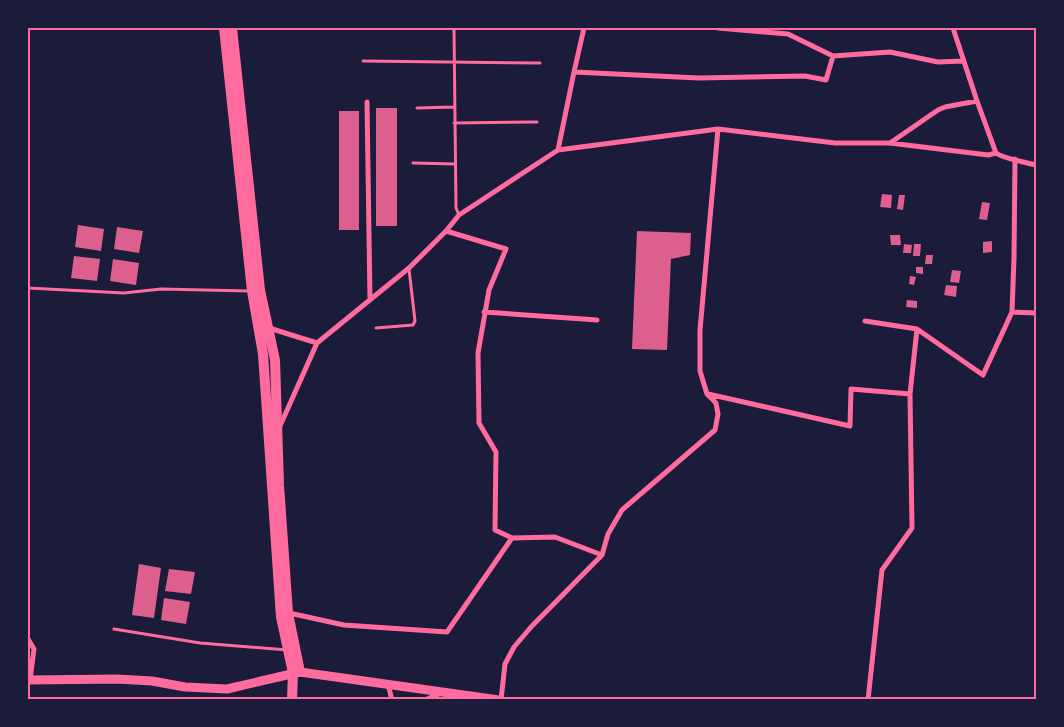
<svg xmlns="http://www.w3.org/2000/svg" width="1064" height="727" font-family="Arial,sans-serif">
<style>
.building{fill:#dd5f8e}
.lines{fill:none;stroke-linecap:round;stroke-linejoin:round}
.service{stroke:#ff6b9d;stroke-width:3}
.minor{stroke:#ff6b9d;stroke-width:5}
.secondary{stroke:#ff6b9d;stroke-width:9}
.primary{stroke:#ff6b9d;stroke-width:10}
.neatline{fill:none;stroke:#ff6b9d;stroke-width:2}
</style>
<rect width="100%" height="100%" fill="#1b1b3a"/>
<path class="building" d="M 376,108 L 397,108 L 397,226 L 376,226 Z
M 339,111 L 359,111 L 359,230 L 339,230 Z
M 882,194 L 892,195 L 891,208 L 880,207 Z
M 899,195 L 905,195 L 903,210 L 897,209 Z
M 982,202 L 990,203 L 987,220 L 979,219 Z
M 78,225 L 104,229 L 101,251 L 75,247 Z
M 117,227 L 143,231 L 139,253 L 114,249 Z
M 637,231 L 691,233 L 690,255 L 671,259 L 667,350 L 632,349 Z
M 890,235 L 900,235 L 901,245 L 891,245 Z
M 992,241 L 992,252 L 983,253 L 983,242 Z
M 904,244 L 912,245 L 911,253 L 903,253 Z
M 914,244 L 921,244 L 920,256 L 913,256 Z
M 926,255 L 933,255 L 932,264 L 925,264 Z
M 74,256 L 100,259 L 97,281 L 71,278 Z
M 113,259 L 139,263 L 136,285 L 110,281 Z
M 916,267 L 923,267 L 923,274 L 916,273 Z
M 952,270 L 961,271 L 959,283 L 950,282 Z
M 910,276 L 916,277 L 914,285 L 909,284 Z
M 946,285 L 957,286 L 956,297 L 944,295 Z
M 907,300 L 917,301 L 917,308 L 906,307 Z
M 139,564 L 161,568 L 154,618 L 132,615 Z
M 169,569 L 195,572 L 191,594 L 165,591 Z
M 164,598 L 190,602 L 186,624 L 161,620 Z"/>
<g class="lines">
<path class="service" d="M 454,28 L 456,208 L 459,215
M 363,61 L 540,63
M 417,108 L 454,107
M 454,123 L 537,122
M 413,163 L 455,164
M 28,288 L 124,293 L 161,289 L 249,291
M 376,328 L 413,325 L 415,321 L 409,269
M 114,629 L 200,643 L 287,650"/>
<path class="minor" d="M 718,28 L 788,34 L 833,56
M 953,28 L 977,101 L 996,153 C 1004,159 1026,162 1036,165
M 574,72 L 584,28
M 367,102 L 370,300
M 890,143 L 938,110 L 945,107 L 977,101
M 558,150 L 574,72 L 699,78 L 805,76 L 826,80 L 833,56 L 890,52 L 938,62 L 963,61
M 446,231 L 506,249 L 489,290 L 478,353 L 479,423 L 496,452 L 495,530 L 512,538
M 484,312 L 597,320
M 1012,312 L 1014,258 L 1015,159
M 865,321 L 917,329 L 983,375 L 1012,312 L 1036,313
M 269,328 L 317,343
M 708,394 L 850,426 L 851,389 L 910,394 L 917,329
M 280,426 L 317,343 L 409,268 L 446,231 L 459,215 L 558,150 L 718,129 L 835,143 L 890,143 L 988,155 L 996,153
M 289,613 L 344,625 L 447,632 L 512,538 L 555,537 L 602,555
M 28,639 L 34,649 L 30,680
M 388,684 L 392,700
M 425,700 L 441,693
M 501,700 L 505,664 L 514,647 L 531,627 L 602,555 L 608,534 L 622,510 L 715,430 L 718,414 L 716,403 L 707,394 L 700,371 L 700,330 L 718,129
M 868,700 L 882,570 L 912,528 L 910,394"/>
<path class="secondary" d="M 28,680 L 117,679 L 152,681 L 185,687 L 227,689 L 300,672 L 499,700"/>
<path class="primary" d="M 224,28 L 252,291 L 263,354 L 281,617 L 293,673 L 292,700
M 232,28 L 260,290 L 275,360 L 279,485 L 288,613 L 300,672"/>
</g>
<rect width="1064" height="727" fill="none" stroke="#1b1b3a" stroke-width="58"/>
<rect x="29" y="29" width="1006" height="669" class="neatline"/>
</svg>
